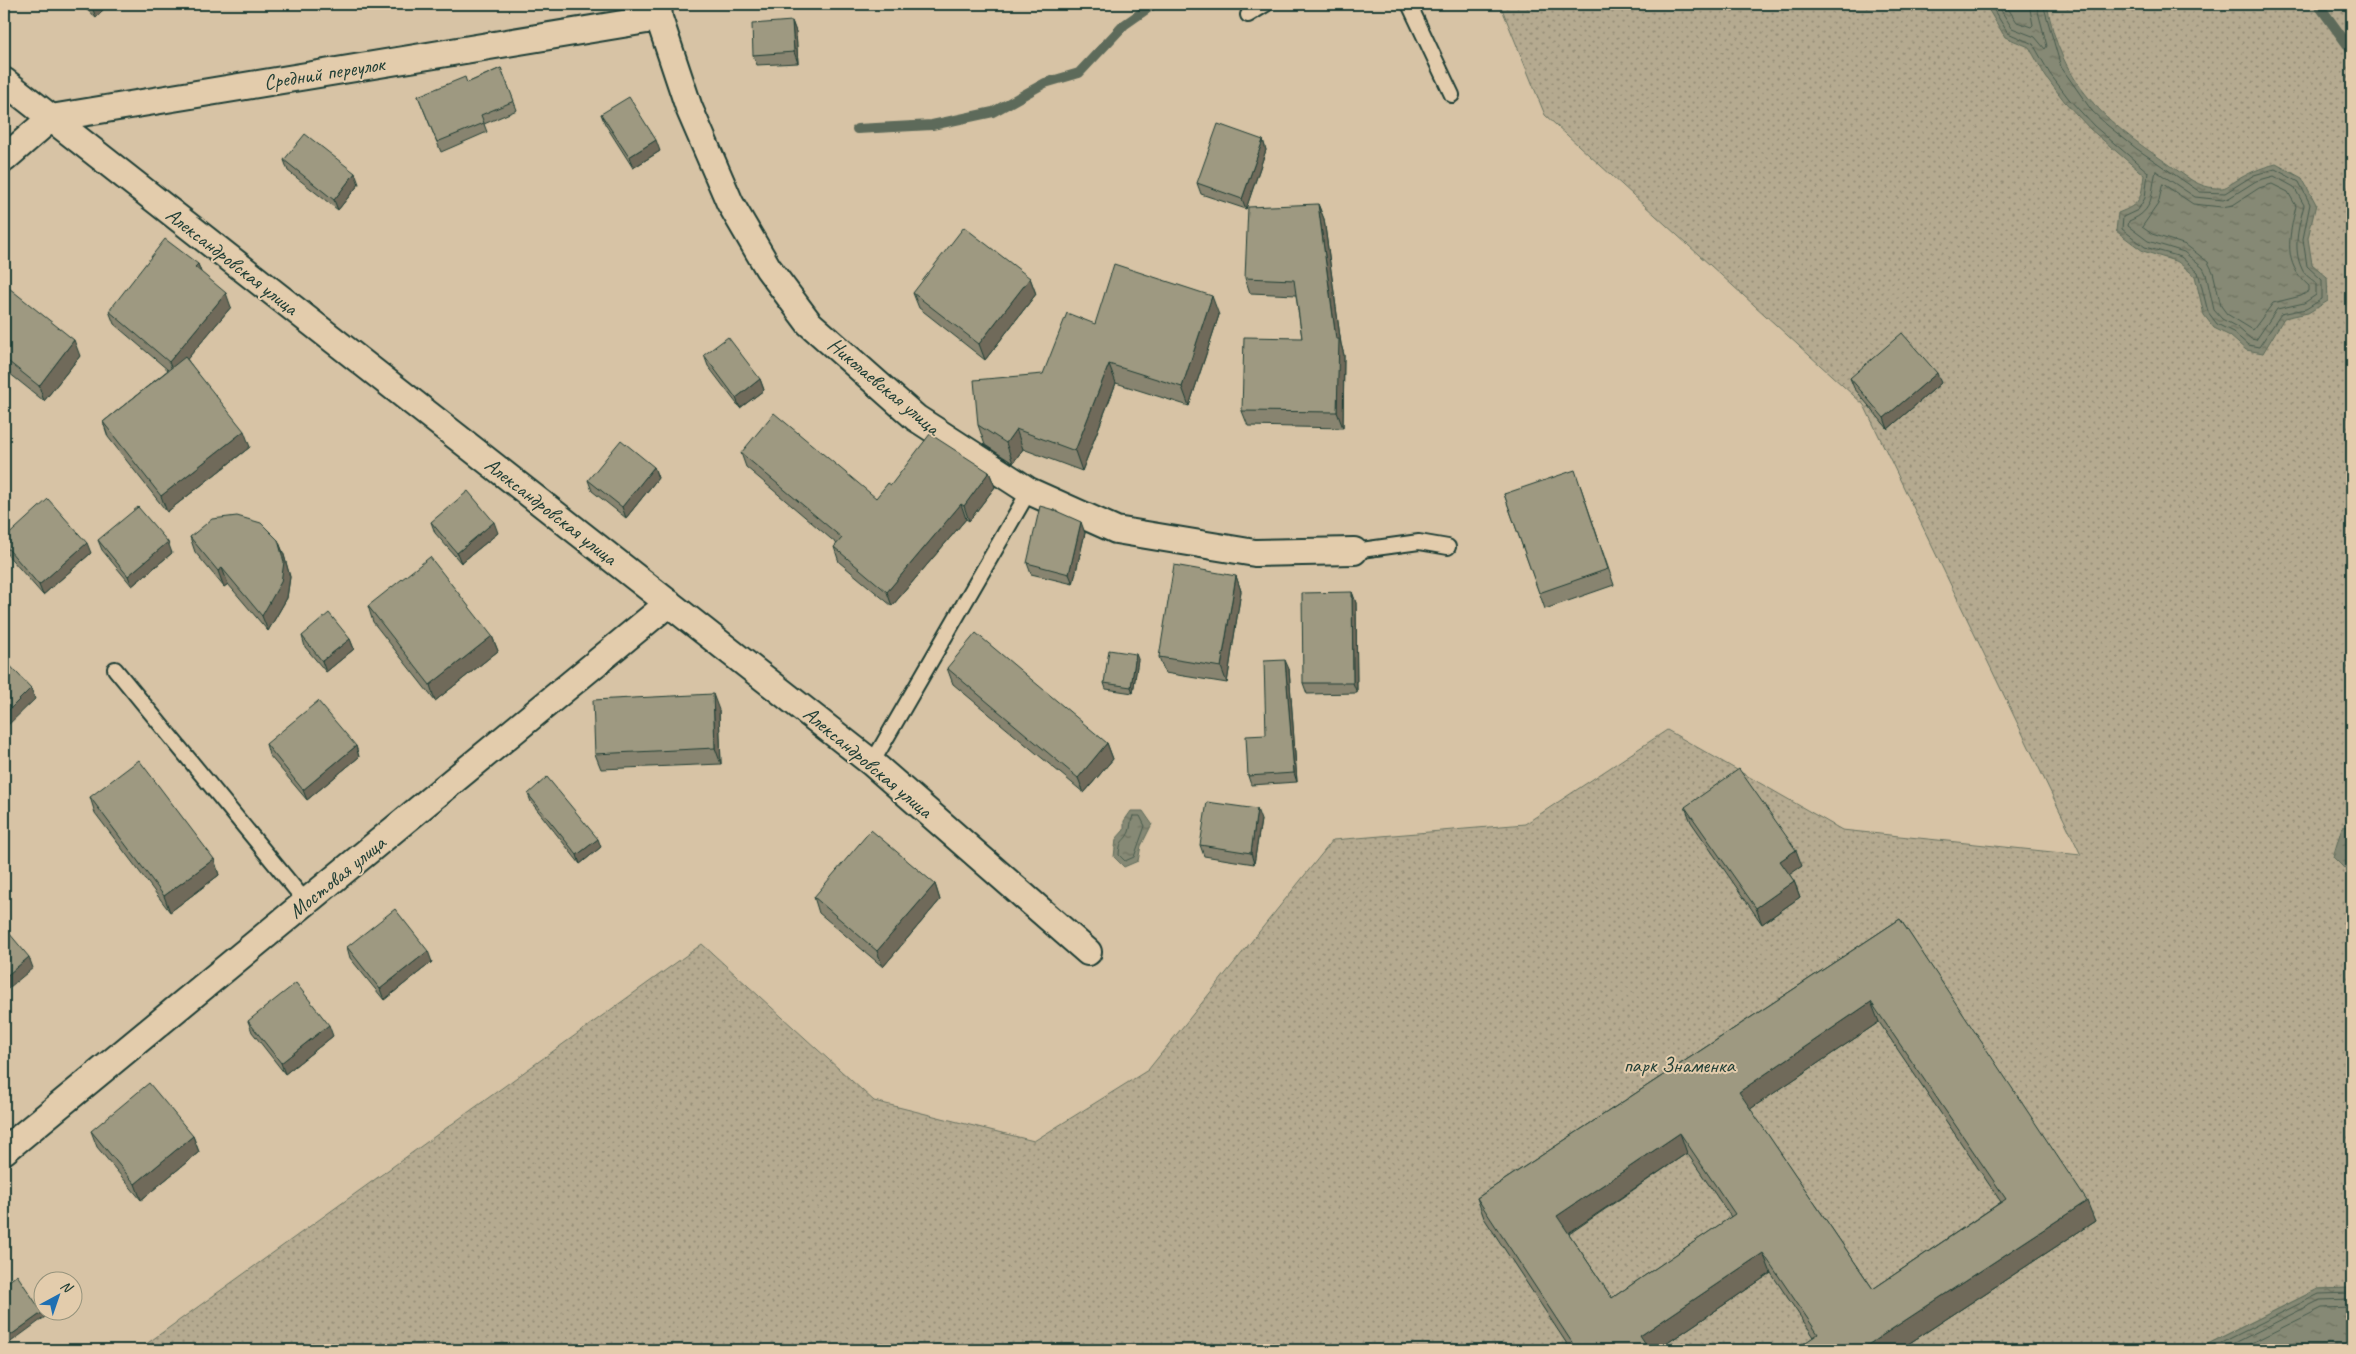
<svg xmlns="http://www.w3.org/2000/svg" width="2356" height="1354" font-family="Caveat,sans-serif">
<style>
.park{fill:url(#park-dots);stroke:#6a7462}
.water{fill:url(#water-ripples);stroke:#5d6b5a}
.lines{fill:none;stroke-linecap:round;stroke-linejoin:round}
.shore{stroke:#485b4e;stroke-width:1}
.stream{stroke:#5d6b5a;stroke-width:10}
.service-casing{stroke:#1f3d34;stroke-width:18}
.minor-casing{stroke:#1f3d34;stroke-width:30}
.service{stroke:#e3ccac;stroke-width:14}
.minor{stroke:#e3ccac;stroke-width:26}
.wall{fill:#88846f;stroke:#1f3d34;fill-rule:evenodd}
.shaded-wall{fill:#6f6b5a;stroke:#1f3d34}
.building{fill:#9e9981;stroke:#1f3d34;fill-rule:evenodd}
.labels{text-anchor:middle;dominant-baseline:central;stroke-width:4;stroke-linejoin:round;paint-order:stroke}
.street-label{font-size:21px;fill:#1f3d34;stroke:#e3ccac}
.park-label{font-size:21px;fill:#264239;stroke:#e3ccac}
</style>
<defs>
<pattern id="park-dots" width="8" height="8" patternUnits="userSpaceOnUse" patternTransform="scale(1.25)"><rect width="8" height="8" fill="#b5aa90"/><path d="M2 2h.1M6 6h.1" fill="none" stroke="#938c76" stroke-width="1.8" stroke-linecap="round"/></pattern>
<pattern id="water-ripples" width="26" height="14" patternUnits="userSpaceOnUse" patternTransform="scale(1.25)"><rect width="26" height="14" fill="#868974"/><path d="M2 4q2-2 4 0t4 0M15 11q2-2 4 0t4 0" fill="none" stroke="#6d7160"/></pattern>
</defs>
<rect width="100%" height="100%" fill="#d7c3a5"/>
<filter id="ink" filterUnits="userSpaceOnUse"><feTurbulence type="fractalNoise" baseFrequency=".02" numOctaves="2"/><feDisplacementMap in="SourceGraphic" scale="10" xChannelSelector="R" yChannelSelector="G"/><feConvolveMatrix kernelMatrix="1 2 1 2 8 2 1 2 1" color-interpolation-filters="sRGB"/></filter>
<g filter="url(#ink)">
<path class="park" d="M 1500,4 L 2352,4 L 2352,1288 L 2318,1289 L 2196,1350 L 138,1350 L 702,944 L 874,1101 L 1034,1141 L 1148,1070 L 1333,840 L 1525,824 L 1667,730 L 1842,830 L 2081,855 L 1864,405 L 1545,115 Z"/>
<path class="water" d="M 1985,4 L 2047,4 C 2060,83 2104,121 2167,163 C 2185,175 2198,189 2221,188 C 2226,188 2230,184 2234,182 C 2248,173 2260,168 2276,164 L 2302,178 L 2316,204 L 2308,238 L 2312,264 L 2327,277 L 2328,301 L 2308,313 L 2284,318 L 2263,353 L 2246,350 L 2230,336 L 2214,328 L 2204,315 L 2195,276 L 2178,262 L 2143,251 L 2116,231 L 2118,213 C 2141,204 2141,199 2144,175 L 2090,129 L 2065,102 L 2046,77 L 2029,47 L 2005,37 Z
M 1131,811 L 1143,811 L 1152,824 L 1141,846 L 1138,861 L 1124,867 L 1114,857 L 1116,839 L 1124,830 L 1124,821 Z
M 2352,826 L 2352,876 L 2333,857 L 2342,827 Z
M 2352,1288 L 2352,1350 L 2196,1350 L 2318,1289 Z"/>
<g class="lines">
<path class="shore" d="M 1990,4 L 2008,33 L 2033,44 L 2050,74 L 2069,99 L 2094,126 L 2148,172 L 2145,198 L 2138,210 L 2123,217 L 2122,229 L 2145,247 L 2181,257 L 2198,272 L 2208,312 L 2217,324 L 2233,332 L 2248,345 L 2259,347 L 2281,314 L 2306,309 L 2322,299 L 2322,280 L 2307,266 L 2303,239 L 2310,204 L 2299,182 L 2275,169 L 2254,175 L 2225,193 L 2200,192 L 2137,149 L 2107,125 L 2092,111 L 2061,67 L 2043,4
M 1997,4 L 2012,28 L 2035,37 L 2045,49 L 2047,46 L 2036,4
M 2005,4 L 2017,22 L 2031,27 L 2033,25 L 2029,4
M 2156,171 L 2195,197 L 2223,200 L 2229,198 L 2256,181 L 2274,176 L 2294,187 L 2304,205 C 2299,226 2292,248 2302,269 C 2304,275 2312,279 2316,283 L 2316,295 L 2304,303 L 2277,309 L 2256,340 L 2251,339 L 2237,327 L 2222,319 L 2214,310 L 2206,274 L 2203,268 L 2184,252 L 2148,241 L 2128,226 L 2129,221 C 2156,210 2150,194 2156,171 Z
M 2163,184 L 2193,204 L 2222,207 L 2233,205 L 2259,188 L 2272,184 L 2288,192 L 2296,206 C 2289,238 2282,263 2309,286 L 2309,291 L 2301,296 L 2273,303 L 2253,330 L 2227,314 L 2221,306 L 2213,272 L 2208,262 L 2186,245 L 2152,234 L 2142,227 L 2158,204 Z
M 1133,816 L 1140,816 L 1145,826 L 1134,857 L 1125,861 L 1119,855 C 1120,838 1124,843 1129,832 C 1131,827 1130,822 1133,816 Z
M 2207,1350 L 2319,1294 L 2352,1293
M 2221,1350 L 2320,1300 L 2352,1299
M 2237,1350 L 2322,1308 L 2352,1307"/>
<path class="stream" d="M 2318,4 L 2352,51
M 857,129 L 932,125 L 993,112 L 1045,83 L 1079,73 L 1124,25 L 1154,4"/>
<g class="service-casing">
<path id="service" d="M 1409,4 L 1452,95
M 1248,15 L 1266,4
M 1354,551 L 1419,542 L 1448,547
M 115,669 L 306,902
M 872,763 L 1029,491"/>
</g>
<g class="minor-casing">
<path id="minor" d="M 658,4 L 659,18 L 689,108 L 730,203 L 768,268 L 809,323 L 916,418 L 1029,491 L 1116,530 L 1255,553 L 1354,551
M 4,81 L 872,763 L 1088,952
M 4,159 L 51,118 L 659,18
M 4,1151 L 669,603"/>
</g>
<use href="#service" class="service"/>
<use href="#minor" class="minor"/>
</g>
<path class="wall" d="M 80,4 L 108,4 L 96,18 Z
M 792,21 L 796,32 L 798,63 L 757,65 L 753,55 Z
M 501,68 L 517,110 L 484,124 L 487,132 L 441,152 L 418,96 L 467,83 Z
M 601,114 L 660,151 L 633,168 L 605,124 Z
M 1263,140 L 1266,150 L 1246,209 L 1201,194 L 1197,183 Z
M 284,160 L 359,184 L 338,210 L 288,171 Z
M 1318,204 L 1324,219 L 1341,344 L 1344,355 L 1343,428 L 1248,426 L 1242,411 L 1302,338 L 1296,295 L 1250,293 L 1245,278 Z
M 198,264 L 201,272 L 231,307 L 187,359 L 250,447 L 167,512 L 108,437 L 103,422 L 168,370 L 114,324 L 109,311 Z
M 1030,278 L 1036,294 L 985,360 L 919,308 L 913,293 Z
M 4,284 L 80,356 L 44,401 L 4,369 Z
M 1219,315 L 1189,406 L 1116,383 L 1082,471 L 1023,449 L 1013,463 L 985,445 L 978,425 L 1043,374 L 1095,324 Z
M 704,355 L 760,379 L 764,390 L 740,408 L 708,366 Z
M 1850,378 L 1941,383 L 1888,429 L 1854,388 Z
M 741,453 L 876,498 L 891,485 L 989,472 L 995,487 L 969,521 L 966,519 L 892,606 L 839,562 L 834,547 L 837,544 L 746,467 Z
M 654,467 L 658,478 L 626,518 L 592,491 L 588,480 Z
M 1580,485 L 1614,585 L 1545,609 L 1504,494 Z
M 431,522 L 498,533 L 461,563 L 435,533 Z
M 1085,533 L 1073,584 L 1031,574 L 1027,563 Z
M 190,537 L 278,540 L 284,555 L 290,577 L 287,598 L 268,631 L 228,584 L 224,587 L 195,552 Z
M 4,539 L 91,553 L 43,595 L 5,552 L 4,548 Z
M 98,540 L 172,553 L 132,586 L 102,550 Z
M 1236,576 L 1241,591 L 1227,683 L 1165,673 L 1159,657 Z
M 1352,592 L 1356,603 L 1357,693 L 1307,694 L 1303,683 Z
M 368,606 L 492,636 L 498,651 L 435,701 L 373,622 Z
M 302,636 L 350,639 L 354,649 L 326,672 L 305,647 Z
M 1138,659 L 1133,693 L 1106,689 L 1104,683 Z
M 947,668 L 1107,743 L 1113,759 L 1084,793 L 953,684 Z
M 1289,669 L 1297,782 L 1251,785 L 1248,776 L 1266,735 Z
M 719,710 L 721,764 L 601,769 L 595,754 Z
M 266,744 L 356,746 L 359,757 L 307,800 L 269,755 Z
M 528,794 L 601,847 L 580,864 L 531,802 Z
M 90,797 L 214,859 L 219,875 L 170,912 L 95,813 Z
M 1685,807 L 1802,866 L 1789,874 L 1794,881 L 1800,897 L 1762,924 L 1691,822 Z
M 1261,820 L 1254,864 L 1204,856 L 1200,845 Z
M 935,884 L 940,900 L 883,967 L 819,913 L 814,897 Z
M 1900,919 L 2095,1221 L 1899,1350 L 1794,1350 L 1814,1337 L 1771,1273 L 1657,1350 L 1571,1350 L 1484,1218 L 1477,1198 ZM 1879,1022 L 2001,1202 L 1873,1289 L 1750,1109 ZM 1687,1153 L 1731,1217 L 1612,1298 L 1569,1234 Z
M 347,947 L 432,962 L 384,1000 L 350,958 Z
M 248,1021 L 333,1036 L 285,1074 L 252,1032 Z
M 91,1131 L 193,1136 L 199,1152 L 141,1200 L 97,1147 Z"/>
<path class="shaded-wall" d="M 95,4 L 108,4 L 96,18 L 92,7 Z
M 792,21 L 796,32 L 798,63 L 794,52 Z
M 656,140 L 660,151 L 633,168 L 629,157 Z
M 1263,140 L 1266,150 L 1246,209 L 1242,199 Z
M 355,173 L 359,184 L 338,210 L 334,200 Z
M 1318,204 L 1324,219 L 1341,344 L 1344,355 L 1343,428 L 1337,412 L 1336,339 Z
M 198,264 L 203,278 L 195,267 Z
M 1030,278 L 1036,294 L 985,360 L 979,344 Z
M 226,293 L 231,307 L 174,375 L 169,362 Z
M 1212,296 L 1219,315 L 1189,406 L 1182,387 Z
M 74,340 L 80,356 L 44,401 L 39,386 Z
M 1109,364 L 1116,383 L 1082,471 L 1075,451 Z
M 1937,373 L 1941,383 L 1888,429 L 1884,418 Z
M 760,379 L 764,390 L 740,408 L 736,398 Z
M 1016,429 L 1023,449 L 1013,463 L 1006,443 Z
M 244,431 L 250,447 L 167,512 L 161,496 Z
M 654,467 L 658,478 L 626,518 L 622,507 Z
M 989,472 L 995,487 L 969,521 L 964,506 Z
M 961,504 L 966,519 L 892,606 L 887,592 Z
M 494,522 L 498,533 L 461,563 L 457,553 Z
M 1081,522 L 1085,533 L 1073,584 L 1069,574 Z
M 278,540 L 284,555 L 290,577 L 287,598 L 268,631 L 262,616 Z
M 168,542 L 172,553 L 132,586 L 128,576 Z
M 87,543 L 91,553 L 43,595 L 39,585 Z
M 222,568 L 228,584 L 224,587 L 218,571 Z
M 1236,576 L 1241,591 L 1227,683 L 1221,667 Z
M 1352,592 L 1356,603 L 1357,693 L 1353,683 Z
M 492,636 L 498,651 L 435,701 L 430,685 Z
M 350,639 L 354,649 L 326,672 L 322,661 Z
M 1136,654 L 1138,659 L 1133,693 L 1131,687 Z
M 1285,660 L 1289,669 L 1297,782 L 1294,773 Z
M 31,688 L 35,699 L 4,729 L 4,715 Z
M 713,694 L 719,710 L 721,764 L 715,748 Z
M 1107,743 L 1113,759 L 1084,793 L 1078,778 Z
M 356,746 L 359,757 L 307,800 L 303,790 Z
M 1257,809 L 1261,820 L 1254,864 L 1251,853 Z
M 598,839 L 601,847 L 580,864 L 577,855 Z
M 1796,850 L 1802,866 L 1786,877 L 1780,861 Z
M 214,859 L 219,875 L 170,912 L 164,896 Z
M 1794,881 L 1800,897 L 1762,924 L 1756,908 Z
M 935,884 L 940,900 L 883,967 L 877,951 Z
M 428,951 L 432,962 L 384,1000 L 380,989 Z
M 29,957 L 33,968 L 4,992 L 4,978 Z
M 1871,1002 L 1879,1022 L 1746,1112 L 1739,1092 Z
M 329,1025 L 333,1036 L 285,1074 L 281,1063 Z
M 1680,1133 L 1687,1153 L 1564,1236 L 1557,1216 Z
M 193,1136 L 199,1152 L 141,1200 L 135,1184 Z
M 2087,1201 L 2095,1221 L 1899,1350 L 1860,1350 Z
M 1763,1253 L 1771,1273 L 1657,1350 L 1645,1350 L 1640,1336 Z
M 43,1312 L 45,1317 L 4,1347 L 4,1340 Z"/>
<path class="building" d="M 88,4 L 95,4 L 92,7 Z
M 792,21 L 794,52 L 753,55 L 752,24 Z
M 501,68 L 514,101 L 481,115 L 484,123 L 437,142 L 418,96 L 465,77 L 467,83 Z
M 629,97 L 656,140 L 629,157 L 601,114 Z
M 1218,124 L 1263,140 L 1242,199 L 1197,183 Z
M 305,134 L 355,173 L 334,200 L 284,160 Z
M 1318,204 L 1336,339 L 1339,339 L 1337,412 L 1242,411 L 1244,337 L 1302,338 L 1294,280 L 1245,278 L 1248,207 Z
M 964,227 L 1030,278 L 979,344 L 913,293 Z
M 165,239 L 198,264 L 195,267 L 226,293 L 169,362 L 109,311 Z
M 1114,264 L 1212,296 L 1182,387 L 1109,364 L 1075,451 L 1016,429 L 1006,443 L 978,425 L 974,380 L 1043,374 L 1067,313 L 1095,324 Z
M 4,284 L 74,340 L 39,386 L 4,358 Z
M 1902,333 L 1937,373 L 1884,418 L 1850,378 Z
M 728,337 L 760,379 L 736,398 L 704,355 Z
M 185,357 L 244,431 L 161,496 L 103,422 Z
M 774,413 L 876,498 L 888,483 L 891,485 L 930,434 L 989,472 L 964,506 L 961,504 L 887,592 L 834,547 L 842,538 L 741,453 Z
M 621,440 L 654,467 L 622,507 L 588,480 Z
M 1575,470 L 1608,569 L 1539,593 L 1504,494 Z
M 468,491 L 494,522 L 457,553 L 431,522 Z
M 48,499 L 87,543 L 39,585 L 4,544 L 4,539 Z
M 1040,506 L 1054,510 L 1081,522 L 1069,574 L 1027,563 Z
M 138,507 L 168,542 L 128,576 L 98,540 Z
M 237,516 L 261,523 L 278,540 L 284,562 L 281,582 L 262,616 L 222,568 L 218,571 L 190,537 L 212,519 Z
M 430,557 L 492,636 L 430,685 L 368,606 Z
M 1174,565 L 1236,576 L 1221,667 L 1159,657 Z
M 1352,592 L 1353,683 L 1303,683 L 1302,593 Z
M 329,613 L 350,639 L 322,661 L 302,636 Z
M 976,633 L 1107,743 L 1078,778 L 947,668 Z
M 1109,650 L 1136,654 L 1131,687 L 1104,683 Z
M 4,659 L 31,688 L 4,715 Z
M 1285,660 L 1294,773 L 1248,776 L 1246,736 L 1266,735 L 1264,661 Z
M 713,694 L 715,748 L 595,754 L 593,700 Z
M 318,701 L 356,746 L 303,790 L 266,744 Z
M 139,760 L 214,859 L 164,896 L 90,797 Z
M 1739,769 L 1796,850 L 1780,861 L 1794,881 L 1756,908 L 1685,807 Z
M 547,777 L 598,839 L 577,855 L 528,794 Z
M 1207,802 L 1257,809 L 1251,853 L 1200,845 Z
M 871,830 L 935,884 L 877,951 L 814,897 Z
M 395,909 L 428,951 L 380,989 L 347,947 Z
M 1900,919 L 2087,1201 L 1860,1350 L 1794,1350 L 1818,1334 L 1763,1253 L 1640,1336 L 1649,1350 L 1577,1350 L 1477,1198 ZM 1871,1002 L 2006,1199 L 1873,1289 L 1739,1092 ZM 1680,1133 L 1735,1214 L 1612,1298 L 1557,1216 Z
M 4,927 L 29,957 L 4,978 Z
M 296,983 L 329,1025 L 281,1063 L 248,1021 Z
M 149,1083 L 193,1136 L 135,1184 L 91,1131 Z
M 17,1275 L 42,1312 L 43,1312 L 4,1340 L 4,1285 Z"/>
</g>
<g class="labels">
<g class="street-label">
<text transform="translate(324 73) rotate(-9)">Средний переулок</text>
<text transform="translate(232 261) rotate(38)">Александровская улица</text>
<text transform="translate(884 386) rotate(40)">Николаевская улица</text>
<text transform="translate(551 511) rotate(38)">Александровская улица</text>
<text transform="translate(868 762) rotate(40)">Александровская улица</text>
<text transform="translate(337 877) rotate(-39)">Мостовая улица</text>
</g>
<g class="park-label">
<text x="1679" y="1065">парк Знаменка</text>
</g>
</g>
<rect width="2356" height="1354" fill="none" stroke="#e3ccac" stroke-width="20"/>
<rect x="10" y="10" width="2336" height="1334" fill="none" stroke="#1f3d34" stroke-width="2" filter="url(#ink)"/>
<g transform="translate(58 1296) rotate(40)"><circle r="24" fill="#e3ccac" stroke="#95937c"/>
<path d="M0-4L9 19L0 12L-9 19Z" fill="#1f6fb2"/>
<text y="-8" font-size="14" font-weight="bold" text-anchor="middle" fill="#1f3d34">N</text>
</g>
</svg>
